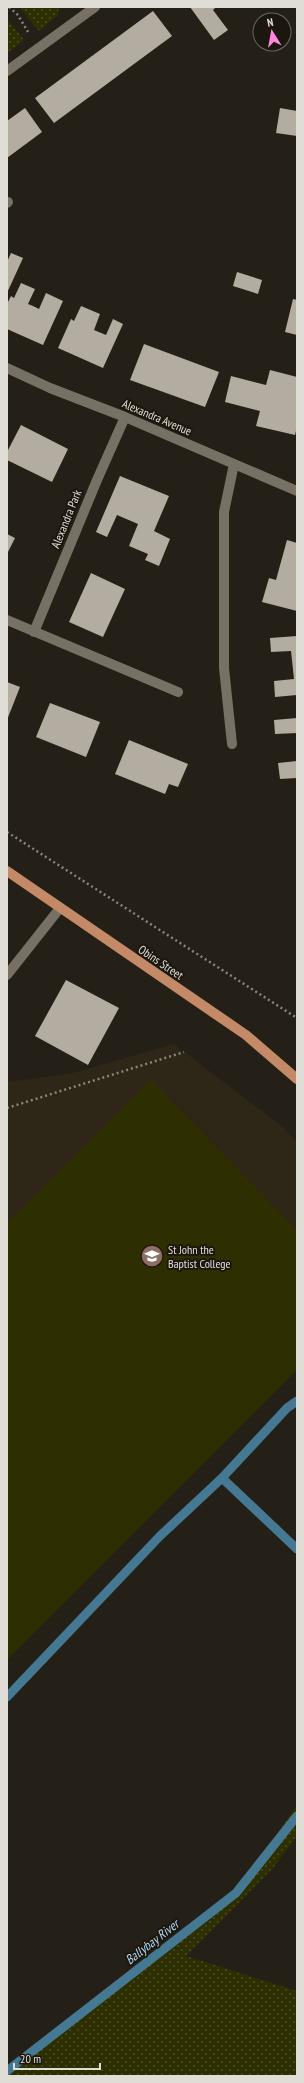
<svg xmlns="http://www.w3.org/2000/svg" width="304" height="2083" font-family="'PT Sans Narrow',sans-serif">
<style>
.built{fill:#2e2617}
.grass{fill:url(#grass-dots)}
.park{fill:#2e2f00}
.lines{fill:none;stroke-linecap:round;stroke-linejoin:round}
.stream{stroke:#457993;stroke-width:9}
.building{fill:#b3aca0}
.path{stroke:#89857d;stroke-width:2.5;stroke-dasharray:2 3;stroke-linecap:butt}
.minor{stroke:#767065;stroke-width:10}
.major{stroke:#c48a67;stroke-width:10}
.labels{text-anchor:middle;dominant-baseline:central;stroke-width:4;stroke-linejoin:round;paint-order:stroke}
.street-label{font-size:12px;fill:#e0ddd6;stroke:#1c170e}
.poi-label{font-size:12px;fill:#e0ddd6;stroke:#1c170e;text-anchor:start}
.water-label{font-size:13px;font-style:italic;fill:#b2d9f7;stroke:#1c170e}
</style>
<defs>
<pattern id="grass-dots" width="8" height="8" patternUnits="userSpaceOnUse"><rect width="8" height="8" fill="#2e2f00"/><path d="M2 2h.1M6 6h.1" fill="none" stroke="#4c4d24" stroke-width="1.8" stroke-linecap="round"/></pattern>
</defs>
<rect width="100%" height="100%" fill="#252017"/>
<path class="built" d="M 174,1044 L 284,1128 L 297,1142 L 297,1370 L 7,1660 L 7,1082 L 69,1074 Z"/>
<path class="grass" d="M 19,7 L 59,7 L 58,15 L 39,31 Z
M 7,19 L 24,40 L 7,53 Z
M 297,1805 L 297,1836 L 273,1868 L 186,1956 L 297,1991 L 297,2076 L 7,2076 L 7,2071 L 236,1893 Z"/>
<path class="park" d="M 151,1080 L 297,1230 L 297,1370 L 7,1660 L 7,1224 Z"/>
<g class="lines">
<path class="stream" d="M 222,1478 L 287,1408 L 297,1401
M 7,1697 L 160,1536 L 222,1478 L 297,1549
M 7,2071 L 236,1893 L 297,1816"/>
</g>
<path class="building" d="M 190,7 L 216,7 L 213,10 L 228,30 L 214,40 Z
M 153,11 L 172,36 L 54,123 L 35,98 Z
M 25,108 L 42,132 L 7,158 L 7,121 Z
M 280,108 L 297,111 L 297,136 L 276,133 Z
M 11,253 L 23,258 L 7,293 L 7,262 Z
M 237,272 L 262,280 L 258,294 L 233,286 Z
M 21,283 L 35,289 L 28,304 L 33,306 L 39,309 L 46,293 L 63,301 L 43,345 L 7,329 L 7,304 L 11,296 L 14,298 Z
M 293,299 L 297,300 L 297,335 L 285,332 Z
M 81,306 L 100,314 L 94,330 L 106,335 L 113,319 L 123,324 L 103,368 L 58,348 L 71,319 L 74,321 Z
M 144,344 L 219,372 L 205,407 L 130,380 Z
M 270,370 L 297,377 L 297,427 L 295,435 L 256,426 L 260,411 L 225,402 L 231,376 L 266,385 Z
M 21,425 L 68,449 L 52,482 L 7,460 L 7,452 Z
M 120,476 L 169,496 L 154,531 L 170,539 L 159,566 L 145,560 L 148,554 L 129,546 L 138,524 L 117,515 L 107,537 L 96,532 Z
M 7,534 L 15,538 L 7,554 Z
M 287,540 L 297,543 L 297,611 L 262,602 L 269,578 L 276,580 Z
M 91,573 L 125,589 L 103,637 L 69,622 Z
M 297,636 L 297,695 L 275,697 L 274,681 L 294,679 L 291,651 L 271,652 L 270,638 Z
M 7,682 L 20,687 L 7,720 Z
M 50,703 L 100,722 L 86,757 L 36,737 Z
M 297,718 L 297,733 L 275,734 L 274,720 Z
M 129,740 L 188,764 L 178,787 L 169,784 L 165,794 L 115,774 Z
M 297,761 L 297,778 L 280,779 L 278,763 Z
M 66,980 L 119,1008 L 88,1065 L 35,1036 Z"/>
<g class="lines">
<path class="path" d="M 9,7 L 18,15 L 28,32
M 7,832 L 297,1018
M 7,1108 L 184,1052"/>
<path class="minor" d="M 7,71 L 95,7
M 7,203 L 8,202
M 7,368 L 50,388 L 125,417 L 297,491
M 7,620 L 178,692
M 34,632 L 97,480 L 125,417
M 232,744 L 224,668 L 224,512 L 234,464
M 7,975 L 60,908"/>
<path class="major" d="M 7,871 L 246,1035 L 297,1079"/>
</g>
<defs>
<g id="school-disc" transform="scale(1.15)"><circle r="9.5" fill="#8d6e63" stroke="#1c170e"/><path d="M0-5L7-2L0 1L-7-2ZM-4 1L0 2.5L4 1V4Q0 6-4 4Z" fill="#fff"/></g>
</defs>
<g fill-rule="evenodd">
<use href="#school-disc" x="152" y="1256"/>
</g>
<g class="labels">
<g class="street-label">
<text transform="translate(157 417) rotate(23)">Alexandra Avenue</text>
<text transform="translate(66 519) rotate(-68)">Alexandra Park</text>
<text transform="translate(161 962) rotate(34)">Obins Street</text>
</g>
<g class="poi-label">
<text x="168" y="1249">St John the<tspan x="168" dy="14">Baptist College</tspan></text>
</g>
<g class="water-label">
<text transform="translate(152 1942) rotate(-38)">Ballybay River</text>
</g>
</g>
<rect width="304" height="2083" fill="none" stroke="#e0ddd6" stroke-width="16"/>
<g transform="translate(272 32) rotate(349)"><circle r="19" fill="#1c170e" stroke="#6a665e"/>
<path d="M0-3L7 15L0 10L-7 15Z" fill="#ff85de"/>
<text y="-6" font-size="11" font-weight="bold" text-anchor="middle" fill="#e0ddd6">N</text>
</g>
<path d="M14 2063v6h86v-6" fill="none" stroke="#e0ddd6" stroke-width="2"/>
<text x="20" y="2063" font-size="12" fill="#e0ddd6" stroke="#1c170e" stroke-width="3" paint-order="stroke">20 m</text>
</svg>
